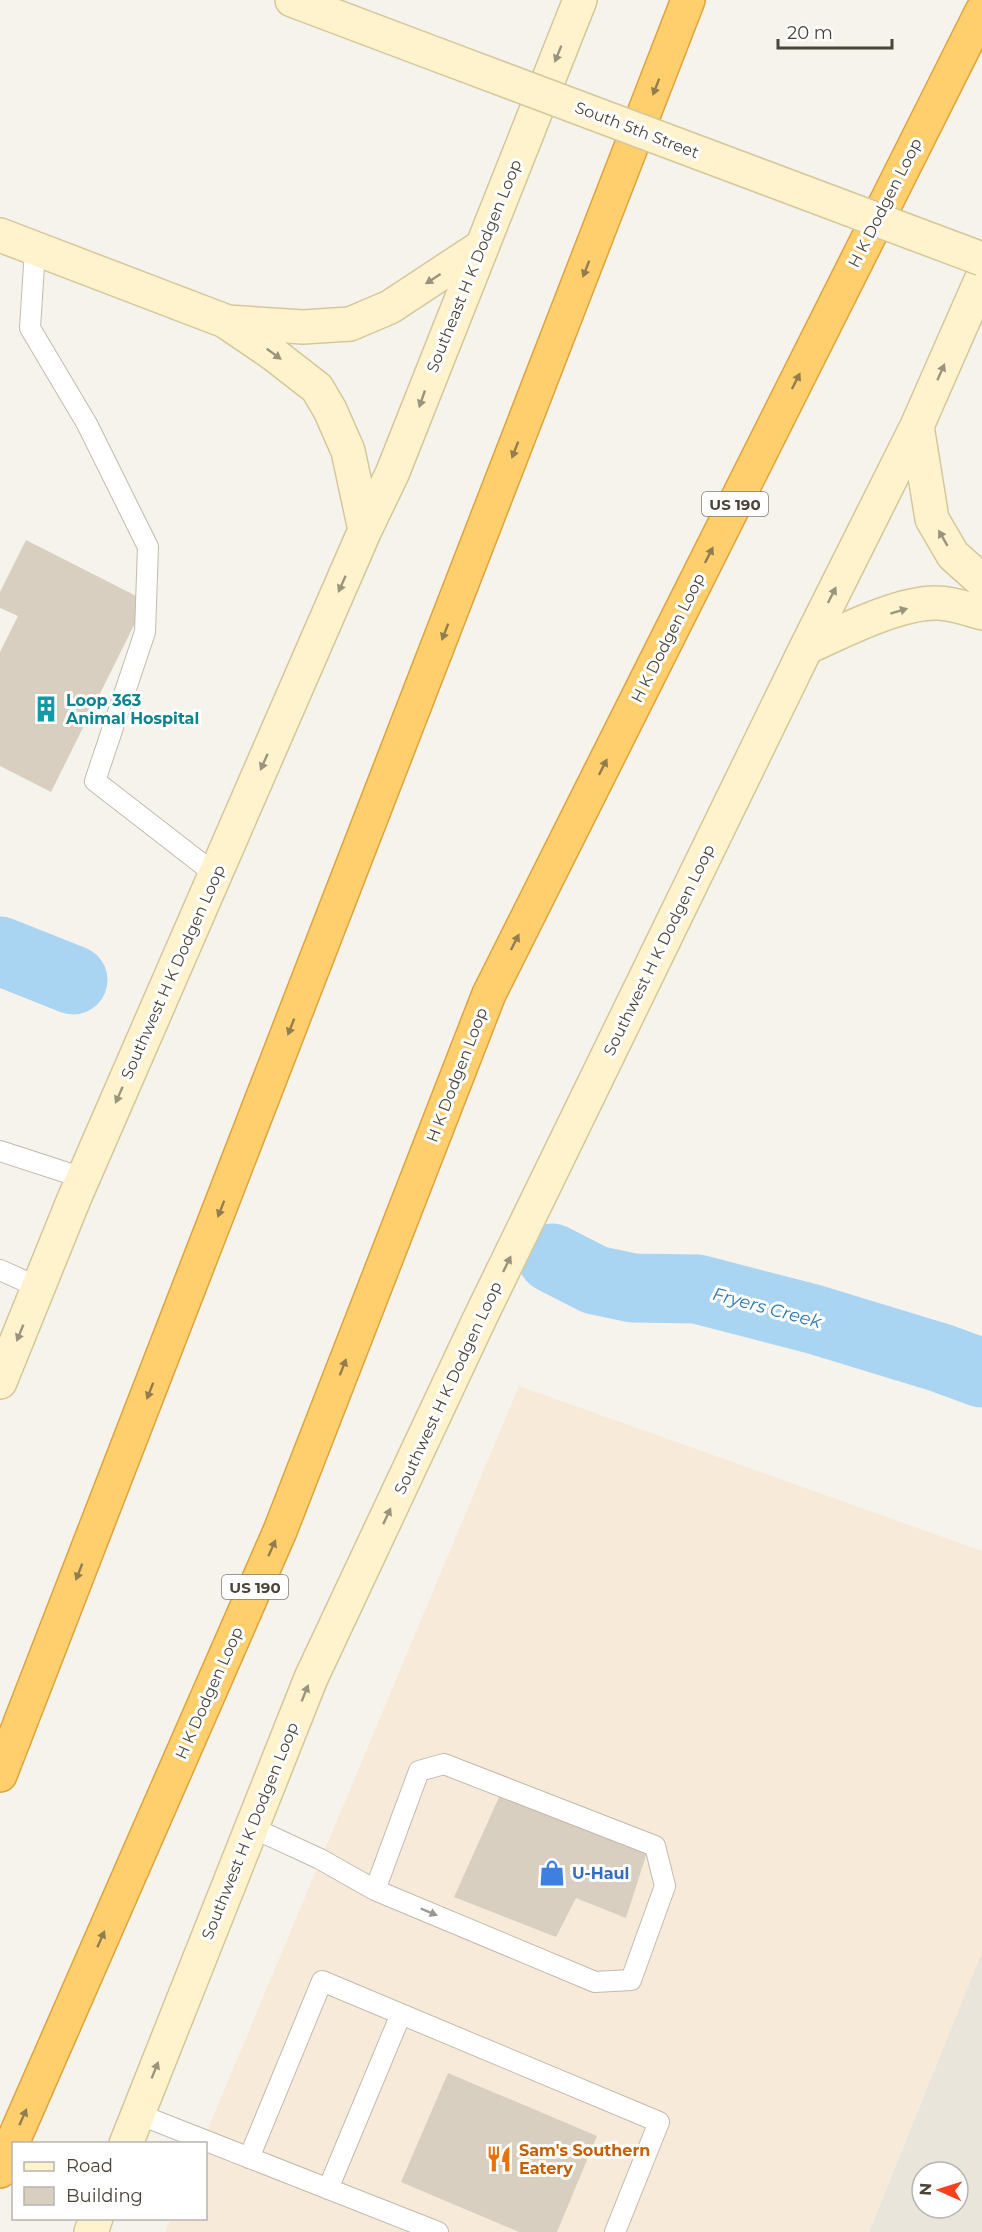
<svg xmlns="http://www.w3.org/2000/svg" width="982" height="2232" font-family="Montserrat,sans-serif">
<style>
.residential{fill:#eae5da;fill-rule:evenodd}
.commercial{fill:#f7ead8}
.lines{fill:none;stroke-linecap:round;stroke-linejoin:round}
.river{stroke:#a9d4f2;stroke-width:69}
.building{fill:#d8cfc1}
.service-casing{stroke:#c2bbae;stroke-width:22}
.secondary-casing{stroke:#d6c79b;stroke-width:36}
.motorway-casing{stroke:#e0a43c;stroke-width:36}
.service{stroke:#fff;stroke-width:20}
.secondary{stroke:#fff3cd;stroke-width:33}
.motorway{stroke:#ffcf6e;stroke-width:33}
.secondary-bridge-casing{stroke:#d6c79b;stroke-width:36;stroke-linecap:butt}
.secondary-bridge{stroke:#fff3cd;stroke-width:33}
.oneway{fill:#9c937c}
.oneway2{fill:#937c4e}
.oneway3{fill:#9c9892}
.labels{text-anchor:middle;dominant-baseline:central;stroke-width:6;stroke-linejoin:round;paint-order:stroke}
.shield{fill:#fff;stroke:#817c74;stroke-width:1.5}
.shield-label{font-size:15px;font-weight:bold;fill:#4b4439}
.street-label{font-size:16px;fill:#4b4439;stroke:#fff}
.culture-label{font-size:16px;font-weight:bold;fill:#0d838f;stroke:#fff;text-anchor:start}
.shop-label{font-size:16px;font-weight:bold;fill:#366cbe;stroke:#fff;text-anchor:start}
.food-label{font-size:16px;font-weight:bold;fill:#c56008;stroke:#fff;text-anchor:start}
.water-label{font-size:18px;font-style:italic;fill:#2e7ab2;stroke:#fff}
</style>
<rect width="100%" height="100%" fill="#f6f3ec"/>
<path class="residential" d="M 982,1952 L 982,2232 L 869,2232 ZM 922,2172 L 958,2172 L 958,2208 L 922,2208 Z"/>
<path class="commercial" d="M 519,1386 L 982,1551 L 982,1952 L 869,2232 L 165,2232 L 171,2219 L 206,2218 L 206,2144 L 202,2143 Z"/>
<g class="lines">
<path class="river" d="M 0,951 L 73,980
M 552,1258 L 595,1280 L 633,1288 L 697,1289 L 813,1319 L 941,1358 L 982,1373"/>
</g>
<path class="building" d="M 26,540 L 146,601 L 51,792 L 0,766 L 0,652 L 18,616 L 0,608 L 0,592 Z
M 500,1795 L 648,1849 L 626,1918 L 576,1898 L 556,1937 L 454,1897 Z
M 448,2073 L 597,2136 L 557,2232 L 519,2232 L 401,2182 Z"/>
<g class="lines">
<g class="service-casing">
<path id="service" d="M 35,249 L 30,328 L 87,424 L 148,547 L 145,632 L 95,781 L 215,874
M 0,1151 L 83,1178
M 0,1270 L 38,1287
M 251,1827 L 320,1859 L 375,1890 L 595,1982 L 631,1980 L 665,1886 L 655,1846 L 444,1764 L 419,1771 L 375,1890
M 138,2114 L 438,2232
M 249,2158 L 322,1981 L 659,2122 L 615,2232
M 328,2189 L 401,2014"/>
</g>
<g class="secondary-casing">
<path id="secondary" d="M 292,0 L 438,55
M 0,235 L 225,321 L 272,353 L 317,388 L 330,410 L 348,451 L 365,530
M 227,322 L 303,327 L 350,324 L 390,307 L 481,247
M 917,426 L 932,519 L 953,555 L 982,581
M 806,648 C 841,632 899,602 937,603 C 952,603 968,609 982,613
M 0,1382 L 74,1199 L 365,530 L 392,474 L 580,0
M 126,2144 L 311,1678 L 479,1320 L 806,648 L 917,426 L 982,278
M 91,2232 L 96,2218"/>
</g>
<g class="motorway-casing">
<path id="motorway" d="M 0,1775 L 688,0
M 0,2171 L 280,1531 L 489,994 L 982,11"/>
</g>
<use href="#service" class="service"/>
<use href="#secondary" class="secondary"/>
<use href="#motorway" class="motorway"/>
<g class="secondary-bridge-casing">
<path id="secondary-bridge" d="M 438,55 L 982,259"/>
</g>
<use href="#secondary-bridge" class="secondary-bridge"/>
</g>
<defs><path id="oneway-solid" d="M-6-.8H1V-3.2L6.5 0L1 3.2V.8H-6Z" transform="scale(1.5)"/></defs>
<g class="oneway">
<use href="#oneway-solid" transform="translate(558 54) rotate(112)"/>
<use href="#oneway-solid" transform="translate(433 279) rotate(147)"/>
<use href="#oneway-solid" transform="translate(274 354) rotate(36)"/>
<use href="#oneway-solid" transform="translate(941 372) rotate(-66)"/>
<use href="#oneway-solid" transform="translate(422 399) rotate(109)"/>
<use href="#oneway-solid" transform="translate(943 538) rotate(-120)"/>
<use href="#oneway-solid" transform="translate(342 584) rotate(114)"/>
<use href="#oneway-solid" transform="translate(832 595) rotate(-63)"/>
<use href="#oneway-solid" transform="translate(899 611) rotate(-17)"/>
<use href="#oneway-solid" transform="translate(264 762) rotate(114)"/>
<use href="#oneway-solid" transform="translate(119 1095) rotate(114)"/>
<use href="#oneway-solid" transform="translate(507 1264) rotate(-64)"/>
<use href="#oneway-solid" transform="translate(20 1333) rotate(112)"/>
<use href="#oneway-solid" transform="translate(387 1516) rotate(-65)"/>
<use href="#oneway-solid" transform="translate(305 1693) rotate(-68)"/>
<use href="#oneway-solid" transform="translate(155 2070) rotate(-68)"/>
</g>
<g class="oneway2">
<use href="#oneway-solid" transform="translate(656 87) rotate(111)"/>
<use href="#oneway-solid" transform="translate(586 269) rotate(111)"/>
<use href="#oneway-solid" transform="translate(796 381) rotate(-63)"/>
<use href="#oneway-solid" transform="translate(515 450) rotate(111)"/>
<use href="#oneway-solid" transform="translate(709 555) rotate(-63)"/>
<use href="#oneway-solid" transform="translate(445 632) rotate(111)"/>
<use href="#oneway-solid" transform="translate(603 767) rotate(-63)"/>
<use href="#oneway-solid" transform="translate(515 942) rotate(-63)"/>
<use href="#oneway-solid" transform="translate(291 1027) rotate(111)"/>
<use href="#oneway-solid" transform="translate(221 1209) rotate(111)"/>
<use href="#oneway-solid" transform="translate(343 1367) rotate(-69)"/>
<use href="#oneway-solid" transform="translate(150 1391) rotate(111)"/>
<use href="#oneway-solid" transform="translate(272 1548) rotate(-66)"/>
<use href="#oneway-solid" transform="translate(79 1572) rotate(111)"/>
<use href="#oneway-solid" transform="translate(101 1939) rotate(-66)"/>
<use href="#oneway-solid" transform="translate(23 2117) rotate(-66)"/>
</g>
<use class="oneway3" href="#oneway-solid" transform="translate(429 1912) rotate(23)"/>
<defs>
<g id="building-bare" transform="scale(2.07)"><path d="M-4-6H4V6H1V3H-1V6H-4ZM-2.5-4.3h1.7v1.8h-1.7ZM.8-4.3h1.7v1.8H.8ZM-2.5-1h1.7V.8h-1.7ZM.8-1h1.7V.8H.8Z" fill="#0f9aa8" stroke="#fff" stroke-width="2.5" paint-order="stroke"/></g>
<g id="shop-bare" transform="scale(2.07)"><path d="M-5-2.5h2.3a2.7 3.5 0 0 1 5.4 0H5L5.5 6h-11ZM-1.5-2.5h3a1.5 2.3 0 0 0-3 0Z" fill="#3f7fe0" stroke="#fff" stroke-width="2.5" paint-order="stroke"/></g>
<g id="restaurant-bare" transform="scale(2.07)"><path d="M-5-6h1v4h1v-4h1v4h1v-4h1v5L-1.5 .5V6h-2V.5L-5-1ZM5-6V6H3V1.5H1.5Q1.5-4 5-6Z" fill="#e8710a" stroke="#fff" stroke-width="2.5" paint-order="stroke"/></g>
</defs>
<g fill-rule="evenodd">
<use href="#building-bare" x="46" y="709"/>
<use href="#shop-bare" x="552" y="1873"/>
<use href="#restaurant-bare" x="499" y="2159"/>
</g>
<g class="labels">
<g class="shield">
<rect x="702" y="492" width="66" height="24" rx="4.5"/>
<rect x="222" y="1575" width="66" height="24" rx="4.5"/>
</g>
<g class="shield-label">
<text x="735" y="504">US 190</text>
<text x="255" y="1587">US 190</text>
</g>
<g class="street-label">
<text transform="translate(637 130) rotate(21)">South 5th Street</text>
<text transform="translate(885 203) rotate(-63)">H K Dodgen Loop</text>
<text transform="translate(474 266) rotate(-68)">Southeast H K Dodgen Loop</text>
<text transform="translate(668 638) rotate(-63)">H K Dodgen Loop</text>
<text transform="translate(659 950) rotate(-64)">Southwest H K Dodgen Loop</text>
<text transform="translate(173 972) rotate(-66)">Southwest H K Dodgen Loop</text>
<text transform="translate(457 1075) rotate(-69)">H K Dodgen Loop</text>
<text transform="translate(448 1388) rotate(-65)">Southwest H K Dodgen Loop</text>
<text transform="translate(209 1693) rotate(-66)">H K Dodgen Loop</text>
<text transform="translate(250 1831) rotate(-68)">Southwest H K Dodgen Loop</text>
</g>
<g class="culture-label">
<text x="66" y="700">Loop 363<tspan x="66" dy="18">Animal Hospital</tspan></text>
</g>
<g class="shop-label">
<text x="572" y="1873">U-Haul</text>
</g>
<g class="food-label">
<text x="519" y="2150">Sam's Southern<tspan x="519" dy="18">Eatery</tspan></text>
</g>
<g class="water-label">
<text transform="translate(767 1308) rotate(15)">Fryers Creek</text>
</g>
</g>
<rect x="12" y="2142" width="195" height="78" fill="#ffffff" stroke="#b7b4b0" stroke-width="1.5"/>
<rect x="24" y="2162" width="30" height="9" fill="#fff3cd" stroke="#b7b4b0" stroke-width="1.5"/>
<text x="66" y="2172" font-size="18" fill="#4b4439">Road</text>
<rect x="24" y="2187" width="30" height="18" fill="#d8cfc1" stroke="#b7b4b0" stroke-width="1.5"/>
<text x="66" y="2202" font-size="18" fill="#4b4439">Building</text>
<g transform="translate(940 2190) rotate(273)"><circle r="28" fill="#ffffff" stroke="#b7b4b0" stroke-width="1.5"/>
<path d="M0-4.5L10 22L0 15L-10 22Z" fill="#fc3f1d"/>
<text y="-9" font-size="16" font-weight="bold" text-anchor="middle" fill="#4b4439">N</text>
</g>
<path d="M778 39v9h114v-9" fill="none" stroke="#4b4439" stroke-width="3"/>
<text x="787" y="39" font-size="18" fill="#4b4439" stroke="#ffffff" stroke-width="4.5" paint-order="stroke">20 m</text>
</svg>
